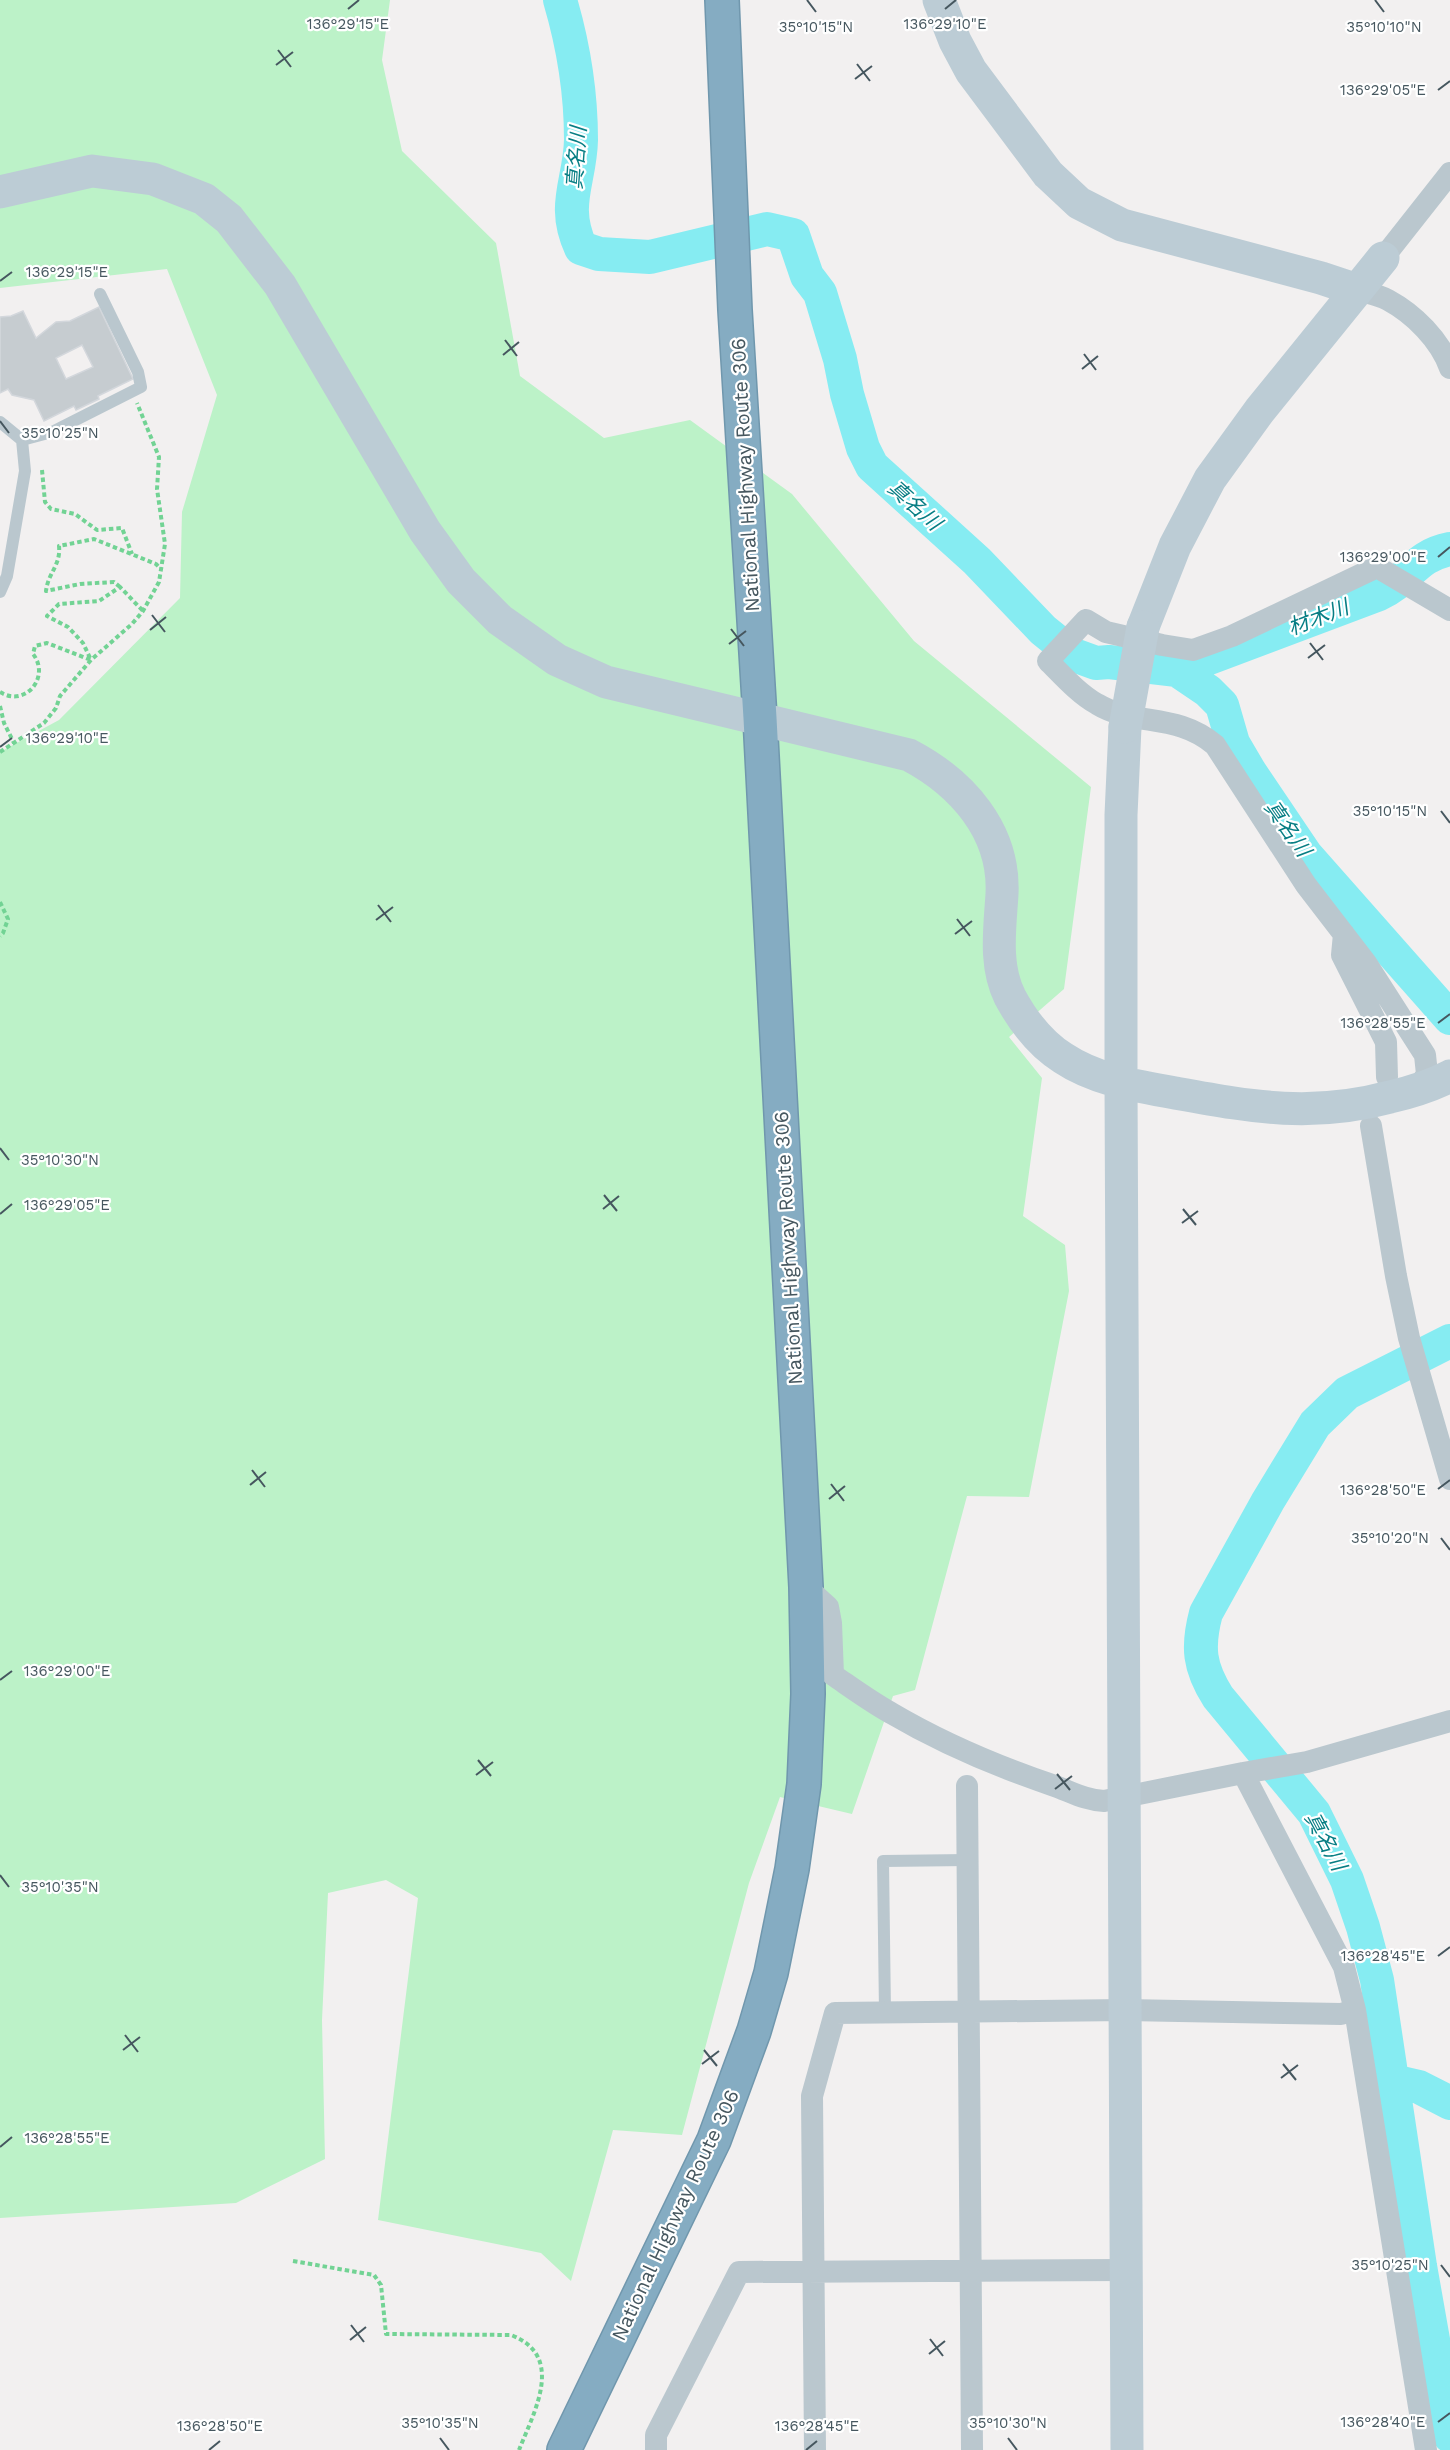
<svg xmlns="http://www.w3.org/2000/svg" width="1450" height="2450" font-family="'Work Sans','Noto Sans JP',sans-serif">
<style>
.green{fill:#bcf2c8}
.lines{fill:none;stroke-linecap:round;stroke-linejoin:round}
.river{stroke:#86ecf2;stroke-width:34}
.building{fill:#c6ccd0;stroke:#d3d7dc;stroke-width:1.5;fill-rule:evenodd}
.highway-casing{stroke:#7097ad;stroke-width:36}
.path{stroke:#72d394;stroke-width:4;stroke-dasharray:4.5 3;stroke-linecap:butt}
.lane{stroke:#bac7ce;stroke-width:12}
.street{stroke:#bac7ce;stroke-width:22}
.secondary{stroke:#bcccd5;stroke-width:33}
.highway{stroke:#85acc2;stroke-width:33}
.secondary-bridge{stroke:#bcccd5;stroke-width:33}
.ticks{fill:none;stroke:#46575f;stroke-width:2}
.labels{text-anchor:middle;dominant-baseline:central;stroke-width:4.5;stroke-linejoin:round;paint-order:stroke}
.street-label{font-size:20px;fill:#46575f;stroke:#fff}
.water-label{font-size:21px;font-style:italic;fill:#077e84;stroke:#fff}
.ticks-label{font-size:15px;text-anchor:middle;fill:#46575f;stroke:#fff;stroke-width:4.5;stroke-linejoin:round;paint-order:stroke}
</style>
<rect width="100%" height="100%" fill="#f2f0f0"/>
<path class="green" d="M 0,0 L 390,0 L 382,60 L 402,151 L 496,243 L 520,376 L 604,438 L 690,420 L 792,494 L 914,641 L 1091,787 L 1064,989 L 1009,1037 L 1042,1078 L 1023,1216 L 1065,1245 L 1069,1291 L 1029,1497 L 967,1496 L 915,1690 L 893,1696 L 852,1814 L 780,1797 L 749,1883 L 682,2135 L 613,2130 L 571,2281 L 541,2253 L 378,2220 L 418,1898 L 386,1880 L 328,1893 L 322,2020 L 325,2159 L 236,2203 L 0,2218 L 0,752 L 59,720 L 180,598 L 182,512 L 217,395 L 167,269 L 0,288 Z"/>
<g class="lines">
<path class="river" d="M 560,0 C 573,44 581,94 581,140 C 580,182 561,205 581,248 L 599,254 L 650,257 L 767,229 L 793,235 L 807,276 L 820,293 L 840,359 L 847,394 L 863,448 L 872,466 L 977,561 L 1043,630 L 1074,655 L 1096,663 L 1109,662 L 1177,670 L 1208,691 L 1222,705 L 1233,743 L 1250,772 L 1306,855 L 1450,1018
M 1177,670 L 1379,594 C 1410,580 1414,556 1450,549
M 1450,1341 L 1347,1393 L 1315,1424 L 1268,1501 L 1206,1613 C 1197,1647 1199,1667 1218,1697 L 1314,1813 L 1347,1880 L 1363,1927 L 1377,1980 L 1420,2266 L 1450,2436
M 1393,2081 L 1419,2087 L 1450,2103"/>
</g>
<path class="building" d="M 99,307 L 133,379 L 98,396 L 99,399 L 76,410 L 74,406 L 44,421 L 34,400 L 12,395 L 8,389 L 0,393 L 0,317 L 11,316 L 23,311 L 36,338 L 56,322 L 70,321 ZM 82,345 L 93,367 L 66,379 L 56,358 Z"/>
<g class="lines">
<g class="highway-casing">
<path id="highway" d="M 564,2450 L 714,2140 L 754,2031 L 771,1973 L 792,1869 L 804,1784 L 808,1694 L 806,1587 L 760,718 L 735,310 L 722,0"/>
</g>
<path class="path" d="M 42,470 L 45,502 L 51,509 L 75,514 L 97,530 L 122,528 L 132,554
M 120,587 L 114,582 L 80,584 L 46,591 C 48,573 61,565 59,546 L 94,539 L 156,564 L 162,570
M 0,692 C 25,708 51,677 33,654 L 35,646 L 47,643 L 91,660 L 83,643 L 68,627 L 47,616 L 59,604 L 99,601 L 120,587 L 143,611
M 0,706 L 4,723 L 14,743
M 0,752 L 44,723 L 56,708 L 60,696 L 91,660 L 132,624 L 143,611 L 159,582 L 165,544 L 157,489 L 159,457 L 137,403
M 0,902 L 8,919 L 3,933 L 0,936
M 293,2261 L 374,2275 L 381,2285 L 386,2334 L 511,2335 C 566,2356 534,2412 519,2450"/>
<path class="lane" d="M 0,422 L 22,440 L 25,471 L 7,576 L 0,592
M 22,440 L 52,432 L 141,387 L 138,372 L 100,294
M 885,2013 L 883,1861 L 968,1860"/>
<path class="street" d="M 1383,258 L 1450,173
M 1357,290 C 1367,293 1379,295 1388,300 C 1414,314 1440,340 1450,368
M 1344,934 L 1342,955 L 1386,1042 L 1387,1077
M 1417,1090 L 1427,1074 L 1425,1055 L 1366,963 L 1306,885 L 1215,745 C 1176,712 1135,727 1097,704 C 1079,694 1063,676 1048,661 L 1086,620 L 1106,632 L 1162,645 L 1193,650 L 1232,636 L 1377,567 L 1450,610
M 1371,1126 L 1396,1276 L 1409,1338 L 1450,1479
M 806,1587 L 828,1607 L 831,1623 L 833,1675 C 852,1688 871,1702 891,1713 C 942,1743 996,1766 1052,1785 C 1070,1791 1084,1800 1104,1801 L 1243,1773 L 1307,1762 L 1450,1721
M 1243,1773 L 1344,1967 L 1355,2010 L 1426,2450
M 967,1786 L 972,2450
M 656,2450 L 656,2435 L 739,2272 L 1126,2270
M 815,2450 L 812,2096 L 835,2013 L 1126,2010 L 1341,2014 L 1355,2010"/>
<path class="secondary" d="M 939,0 L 955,41 L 971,71 L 1048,174 L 1079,203 L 1122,225 L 1321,278 L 1357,290
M 0,192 L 92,171 L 153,179 L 204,199 L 229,219 L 280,285 L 425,531 L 461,581 L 500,620 L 557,660 L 606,682 L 909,755 C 962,783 1005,831 1002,894 C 1000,928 994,965 1010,997 C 1023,1021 1039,1043 1063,1058 C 1096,1080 1137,1086 1175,1093 C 1253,1107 1312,1118 1390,1097 C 1411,1092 1431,1086 1450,1076
M 1143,627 L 1175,546 L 1210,479 L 1260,410 L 1383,258
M 1125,727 L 1121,815 L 1121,1083 L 1127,2450"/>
<use href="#highway" class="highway"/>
<path class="secondary-bridge" d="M 1125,727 L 1143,627"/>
</g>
<path class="ticks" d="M 807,0 L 816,12M 1375,0 L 1384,12M 348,9 L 359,0M 945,9 L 956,0M 278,50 L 291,67M 857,64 L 870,81M 276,65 L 293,52M 855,79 L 872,66M 1438,90 L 1450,81M 0,281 L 12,272M 505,340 L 517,356M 1084,354 L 1096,370M 503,355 L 519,342M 1082,369 L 1098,356M 0,421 L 9,433M 1438,557 L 1450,547M 152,615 L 165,632M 731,629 L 744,646M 150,630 L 166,617M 1310,643 L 1323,660M 729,644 L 746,631M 1308,658 L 1325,645M 0,747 L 12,738M 1441,811 L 1450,823M 378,905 L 391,922M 957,919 L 970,936M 376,920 L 393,907M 955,934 L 972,921M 1438,1023 L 1450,1014M 0,1148 L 9,1160M 604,1195 L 617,1211M 603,1209 L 619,1196M 1183,1209 L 1196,1225M 0,1214 L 12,1204M 1182,1223 L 1198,1211M 252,1470 L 265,1487M 831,1484 L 844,1501M 250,1485 L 266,1472M 1438,1489 L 1450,1480M 829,1499 L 845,1486M 1441,1538 L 1450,1550M 0,1680 L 12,1671M 478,1760 L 491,1776M 1057,1774 L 1070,1790M 476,1775 L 493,1762M 1055,1789 L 1072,1776M 0,1875 L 9,1887M 1438,1956 L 1450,1947M 125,2035 L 138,2052M 123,2050 L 140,2037M 704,2050 L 717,2066M 702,2064 L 719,2051M 1283,2064 L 1296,2080M 1281,2078 L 1298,2065M 0,2147 L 12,2137M 1441,2265 L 1450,2277M 351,2325 L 364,2342M 930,2339 L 943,2356M 350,2340 L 366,2327M 929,2354 L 945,2341M 1438,2422 L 1450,2413M 440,2438 L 449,2450M 1008,2438 L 1017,2450M 209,2450 L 220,2441M 806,2450 L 817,2441"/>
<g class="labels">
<g class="street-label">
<text transform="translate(745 475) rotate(-93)">National Highway Route 306</text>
<text transform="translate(788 1248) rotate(-93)">National Highway Route 306</text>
<text transform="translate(675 2215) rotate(-65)">National Highway Route 306</text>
</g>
<g class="water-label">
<text transform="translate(576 158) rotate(-86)">真名川</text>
<text transform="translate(915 505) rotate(42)">真名川</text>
<text transform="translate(1318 617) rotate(-21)">材木川</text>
<text transform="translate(1288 828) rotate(55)">真名川</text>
<text transform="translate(1326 1841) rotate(62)">真名川</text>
</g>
</g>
<g class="ticks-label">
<text x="348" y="29">136°29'15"E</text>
<text x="945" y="29">136°29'10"E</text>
<text x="816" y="32">35°10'15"N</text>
<text x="1384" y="32">35°10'10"N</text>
<text x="1383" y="95">136°29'05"E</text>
<text x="67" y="277">136°29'15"E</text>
<text x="60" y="438">35°10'25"N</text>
<text x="1383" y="562">136°29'00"E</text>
<text x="67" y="743">136°29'10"E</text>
<text x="1390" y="816">35°10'15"N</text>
<text x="1383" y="1028">136°28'55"E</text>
<text x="60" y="1165">35°10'30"N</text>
<text x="67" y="1210">136°29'05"E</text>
<text x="1383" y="1495">136°28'50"E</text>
<text x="1390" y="1543">35°10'20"N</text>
<text x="67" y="1676">136°29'00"E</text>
<text x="60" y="1892">35°10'35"N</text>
<text x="1383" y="1961">136°28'45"E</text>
<text x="67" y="2143">136°28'55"E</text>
<text x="1390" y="2270">35°10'25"N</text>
<text x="1383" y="2427">136°28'40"E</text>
<text x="440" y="2428">35°10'35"N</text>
<text x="1008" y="2428">35°10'30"N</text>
<text x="220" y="2431">136°28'50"E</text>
<text x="817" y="2431">136°28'45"E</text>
</g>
</svg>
